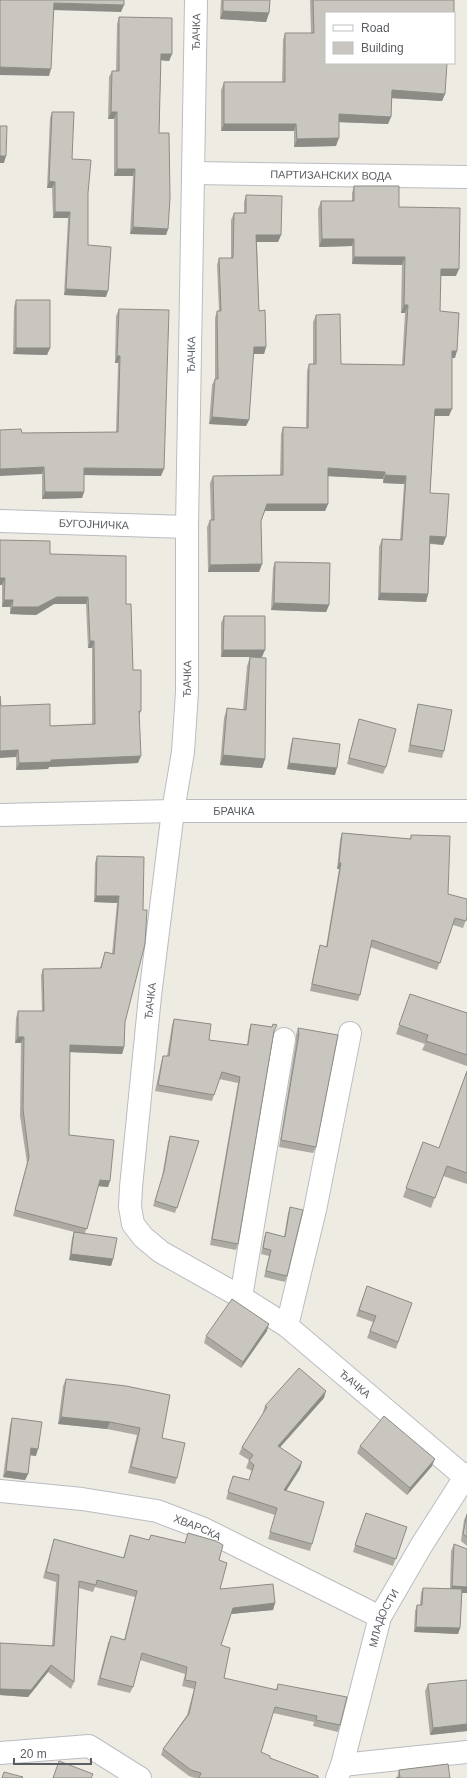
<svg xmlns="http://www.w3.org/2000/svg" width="467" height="1778" font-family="Arial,sans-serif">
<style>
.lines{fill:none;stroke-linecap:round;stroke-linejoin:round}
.minor-casing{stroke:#babcc2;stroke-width:24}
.minor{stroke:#fff;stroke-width:22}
.wall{fill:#adaaa4}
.shaded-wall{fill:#8d8b86}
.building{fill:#c9c6bf;stroke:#8d8b86}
.labels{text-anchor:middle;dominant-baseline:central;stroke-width:4;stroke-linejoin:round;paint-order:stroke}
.street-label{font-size:11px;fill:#5a5e64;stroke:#fff}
</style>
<rect width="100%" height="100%" fill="#eeece2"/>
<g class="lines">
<g class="minor-casing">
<g id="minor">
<path id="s1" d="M 196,0 L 187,527 L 187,692 L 183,752 L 173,811 L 150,996 L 131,1187 L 130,1207 L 133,1224 L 143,1237 L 161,1252 L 241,1297 L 287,1326 L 465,1477"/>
<path id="s2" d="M 194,173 L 467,177"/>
<path id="s3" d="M 0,521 L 187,527"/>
<path id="s4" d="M 0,815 L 173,811 L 467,811"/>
<path d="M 241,1297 L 284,1039"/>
<path d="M 287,1326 L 315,1210 L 350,1033"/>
<path id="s5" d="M 0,1491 L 82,1499 L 157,1511 L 204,1529 L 380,1617"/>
<path d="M 0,1753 L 89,1746 L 140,1778"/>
<path d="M 342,1765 L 467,1752"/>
<path id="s6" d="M 337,1778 L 342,1765 L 380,1617 L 421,1546 L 467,1474"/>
</g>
</g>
<use href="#minor" class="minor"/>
</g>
<path class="wall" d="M 221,0 L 270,0 L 269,13 L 266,22 L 220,19 Z
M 310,0 L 454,0 L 454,14 L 454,13 L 326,13 L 445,94 L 442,101 L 392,98 L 391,117 L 388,124 L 339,122 L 336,146 L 294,147 L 294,131 L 221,131 L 221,90 L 224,82 L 282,82 L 283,40 L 285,33 L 311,33 Z
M 119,17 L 172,54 L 169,61 L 161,60 L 159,133 L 168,229 L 166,235 L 130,234 L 133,176 L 114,176 L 114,119 L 108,119 L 109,77 L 112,71 L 116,71 L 117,24 Z
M 52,112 L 72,159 L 88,193 L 88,245 L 106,297 L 64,295 L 68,218 L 53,218 L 52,188 L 47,188 L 50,118 Z
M 354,186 L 399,207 L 456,276 L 441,276 L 440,311 L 455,358 L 452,358 L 449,416 L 434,416 L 430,493 L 446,537 L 443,545 L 430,544 L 428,594 L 426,602 L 378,600 L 379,547 L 382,539 L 400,540 L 404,484 L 383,483 L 383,479 L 328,476 L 328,504 L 325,511 L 265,511 L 261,521 L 262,564 L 259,572 L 208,572 L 207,527 L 210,520 L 211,520 L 210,483 L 213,476 L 280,475 L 281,434 L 283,427 L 306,428 L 307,371 L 309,364 L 313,364 L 313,322 L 316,315 L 341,364 L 402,365 L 405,313 L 401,313 L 402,265 L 352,264 L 352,246 L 319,247 L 318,209 L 321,201 L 352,201 L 352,193 Z
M 246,195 L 281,235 L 278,242 L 257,242 L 259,311 L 266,347 L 264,354 L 253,354 L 249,420 L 246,426 L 209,424 L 212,385 L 215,379 L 215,318 L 217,311 L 219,311 L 217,265 L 219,258 L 231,258 L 231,220 L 234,213 L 244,213 L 244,202 Z
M 16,300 L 50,348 L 47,355 L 13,354 L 14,307 Z
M 119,309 L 161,476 L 84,475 L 84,492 L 82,498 L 42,499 L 42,474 L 22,433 L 116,432 L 118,363 L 115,363 L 116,316 Z
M 0,541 L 50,554 L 126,604 L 133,670 L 141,711 L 139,715 L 138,763 L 49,767 L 48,769 L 16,770 L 16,757 L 1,706 L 50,726 L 92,724 L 92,648 L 88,648 L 86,604 L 54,604 L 36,615 L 10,614 L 10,607 L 2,607 L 2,585 Z
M 275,562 L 329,605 L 326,612 L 271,610 L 273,568 Z
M 224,616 L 262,657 L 221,657 L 221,623 Z
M 250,657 L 265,759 L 262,768 L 220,765 L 224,718 L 227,708 L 243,710 L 247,666 Z
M 418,704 L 444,751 L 442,758 L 408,752 L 416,711 Z
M 359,719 L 386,767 L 383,774 L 347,764 L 357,726 Z
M 293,738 L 335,775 L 287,769 L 291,744 Z
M 342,833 L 410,839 L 411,835 L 448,894 L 467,917 L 463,928 L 453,925 L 437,970 L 370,947 L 360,995 L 358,1001 L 310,991 L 318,952 L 320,945 L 326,947 L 339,869 L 337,869 L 340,840 Z
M 97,856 L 144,857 L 125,1022 L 124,1047 L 122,1054 L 70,1052 L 69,1135 L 110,1181 L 108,1187 L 98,1186 L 85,1233 L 113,1259 L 111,1266 L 69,1260 L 72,1238 L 74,1232 L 13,1216 L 27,1163 L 20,1116 L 21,1043 L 15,1043 L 16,1018 L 18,1011 L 42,1011 L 41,975 L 43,969 L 100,968 L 105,952 L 112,954 L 117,903 L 94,902 L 95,863 Z
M 410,994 L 467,1013 L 467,1066 L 422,1050 L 425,1044 L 396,1034 Z
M 174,1019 L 209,1040 L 247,1045 L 249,1030 L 251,1024 L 272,1027 L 273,1024 L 274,1033 L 238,1244 L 236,1250 L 210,1245 L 238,1083 L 219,1079 L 212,1101 L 155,1091 L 161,1063 L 163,1056 L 167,1056 L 172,1025 Z
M 298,1028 L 316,1147 L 313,1153 L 279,1147 L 296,1041 L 296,1035 Z
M 467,1071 L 467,1184 L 443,1176 L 431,1208 L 403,1197 L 423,1142 L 439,1148 Z
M 170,1136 L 199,1141 L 175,1213 L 153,1206 L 162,1177 L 168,1142 Z
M 290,1207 L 287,1276 L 285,1282 L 264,1277 L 269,1256 L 261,1254 L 264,1238 L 266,1232 L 284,1237 L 288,1213 Z
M 367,1286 L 412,1303 L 396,1349 L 367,1338 L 373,1322 L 356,1316 Z
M 267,1331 L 241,1368 L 204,1343 L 206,1336 Z
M 66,1379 L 162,1438 L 177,1478 L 175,1484 L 128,1473 L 137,1435 L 107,1429 L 58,1424 L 63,1386 Z
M 324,1398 L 280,1447 L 300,1469 L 286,1491 L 312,1544 L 310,1551 L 268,1539 L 275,1515 L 226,1499 L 233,1476 L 249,1480 L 252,1471 L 246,1468 L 249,1460 L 239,1454 L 242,1447 L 264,1413 L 263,1412 L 265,1406 Z
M 12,1418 L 36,1456 L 30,1455 L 28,1474 L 25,1480 L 3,1477 L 10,1425 Z
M 360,1446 L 432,1466 L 407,1495 L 357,1453 Z
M 366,1513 L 407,1527 L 393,1566 L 353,1552 Z
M 467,1514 L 467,1546 L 461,1541 L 464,1520 Z
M 188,1533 L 219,1560 L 220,1589 L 275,1603 L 273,1610 L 231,1614 L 221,1645 L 224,1678 L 276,1690 L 278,1684 L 340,1725 L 338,1732 L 313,1726 L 314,1722 L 273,1713 L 261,1752 L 270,1758 L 318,1778 L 195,1778 L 189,1776 L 161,1755 L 163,1749 L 187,1715 L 194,1689 L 182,1686 L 185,1674 L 140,1660 L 133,1687 L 130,1693 L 97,1685 L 108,1643 L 111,1636 L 124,1640 L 135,1597 L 95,1587 L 93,1592 L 79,1588 L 74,1682 L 71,1689 L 48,1672 L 28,1697 L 0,1695 L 0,1643 L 52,1646 L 56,1582 L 43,1578 L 54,1539 L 123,1558 L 130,1535 L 149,1540 L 151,1535 L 185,1543 Z
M 454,1544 L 467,1593 L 462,1593 L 460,1628 L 458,1634 L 414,1632 L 415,1611 L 417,1605 L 420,1605 L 421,1593 L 423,1588 L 450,1589 L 451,1551 Z
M 467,1680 L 467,1731 L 430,1735 L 425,1691 L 428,1684 Z
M 448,1764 L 397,1778 L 399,1770 Z"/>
<path class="shaded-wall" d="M 54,3 L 124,5 L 121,12 L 51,10 Z
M 223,11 L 269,13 L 266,22 L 220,19 Z
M 161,54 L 172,54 L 169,61 L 159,60 Z
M 0,67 L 51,69 L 49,76 L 0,75 Z
M 392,90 L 445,94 L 442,101 L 389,98 Z
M 111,112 L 117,112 L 114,119 L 108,119 Z
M 339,114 L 391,117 L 388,124 L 336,122 Z
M 224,124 L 296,124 L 294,131 L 221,131 Z
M 339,138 L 336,146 L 294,147 L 297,139 Z
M 0,156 L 6,156 L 4,163 L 0,163 Z
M 117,169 L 135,169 L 133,176 L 114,176 Z
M 49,181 L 55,182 L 52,188 L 47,188 Z
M 55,212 L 70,212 L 68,218 L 53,218 Z
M 133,227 L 168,229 L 166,235 L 130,234 Z
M 256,235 L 281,235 L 278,242 L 254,242 Z
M 322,239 L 354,239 L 352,246 L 319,247 Z
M 354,257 L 405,257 L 402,265 L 352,264 Z
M 441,269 L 459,269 L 456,276 L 439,276 Z
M 66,289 L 108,291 L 106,297 L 64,295 Z
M 404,305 L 408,305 L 405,313 L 401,313 Z
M 254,347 L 266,347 L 264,354 L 251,354 Z
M 16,348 L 50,348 L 47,355 L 13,354 Z
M 452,351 L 457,351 L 455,358 L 450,358 Z
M 117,356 L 120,356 L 118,363 L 115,363 Z
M 435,409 L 452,409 L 449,416 L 432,416 Z
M 212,417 L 249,420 L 246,426 L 209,424 Z
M 44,467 L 42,474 L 0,476 L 0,469 Z
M 84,468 L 164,469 L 161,476 L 82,475 Z
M 328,468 L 385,472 L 383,479 L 325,476 Z
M 385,475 L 406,476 L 404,484 L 383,483 Z
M 45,492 L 84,492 L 82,498 L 42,499 Z
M 267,504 L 328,504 L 325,511 L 264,511 Z
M 430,536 L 446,537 L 443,545 L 428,543 Z
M 262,564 L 259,572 L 208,572 L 210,565 Z
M 0,578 L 5,578 L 2,585 L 0,585 Z
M 380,593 L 428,594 L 426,602 L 378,600 Z
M 57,597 L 88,597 L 86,604 L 54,604 L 36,615 L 10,614 L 12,607 Z
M 4,600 L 13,600 L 10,607 L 2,607 Z
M 274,603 L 329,605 L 326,612 L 271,610 Z
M 90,641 L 94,641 L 92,648 L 88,648 Z
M 223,650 L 265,650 L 262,657 L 221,657 Z
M 18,750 L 16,757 L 0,758 L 0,751 Z
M 223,755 L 265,759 L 262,768 L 220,765 Z
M 141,756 L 138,763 L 49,767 L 48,769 L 16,770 L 19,763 L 51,760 Z
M 289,763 L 337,768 L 335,775 L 287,769 Z
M 339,863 L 341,863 L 339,869 L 337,869 Z
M 96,896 L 119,896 L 117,903 L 94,902 Z
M 18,1037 L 24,1037 L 21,1043 L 15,1043 Z
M 70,1045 L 124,1047 L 122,1054 L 67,1052 Z
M 100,1180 L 110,1181 L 108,1187 L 98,1186 Z
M 71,1254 L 113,1259 L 111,1266 L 69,1260 Z
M 269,1324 L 267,1331 L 241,1368 L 243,1362 Z
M 326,1391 L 324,1398 L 275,1453 L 278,1446 Z
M 61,1417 L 110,1422 L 107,1429 L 58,1424 Z
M 31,1448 L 38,1449 L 36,1456 L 29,1455 Z
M 435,1459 L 432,1466 L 407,1495 L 410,1488 Z
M 302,1462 L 300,1469 L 282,1497 L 284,1490 Z
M 6,1471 L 28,1474 L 25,1480 L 3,1477 Z
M 452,1586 L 467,1587 L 467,1593 L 450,1593 Z
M 275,1603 L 273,1610 L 231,1614 L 233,1608 Z
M 416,1627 L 460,1628 L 458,1634 L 414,1632 Z
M 51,1665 L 48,1672 L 28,1697 L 0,1695 L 0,1689 Z
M 467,1724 L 467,1731 L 430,1735 L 433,1728 Z"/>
<path class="building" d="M 0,0 L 124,0 L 124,5 L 54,3 L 51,69 L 0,67 Z
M 223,0 L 270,0 L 269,13 L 223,11 Z
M 313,0 L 454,0 L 454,13 L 326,13 L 326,63 L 447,63 L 445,94 L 392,90 L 391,117 L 339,114 L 339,138 L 297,139 L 296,124 L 224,124 L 224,82 L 285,82 L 285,33 L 314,33 Z
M 119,17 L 172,18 L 172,54 L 161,54 L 159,133 L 169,133 L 170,198 L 168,229 L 133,227 L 135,169 L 117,169 L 117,112 L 111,112 L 112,71 L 119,71 Z
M 52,112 L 74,112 L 72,159 L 91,160 L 88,193 L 88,245 L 111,247 L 108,291 L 66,289 L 70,212 L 55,212 L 55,182 L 49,181 Z
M 0,126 L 7,126 L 6,156 L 0,156 Z
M 354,186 L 399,186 L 399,207 L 460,208 L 459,269 L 441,269 L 440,311 L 459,313 L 457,351 L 452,351 L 452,409 L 435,409 L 430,493 L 449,494 L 446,537 L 430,536 L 428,594 L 380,593 L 382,539 L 402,540 L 406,476 L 385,475 L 385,472 L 328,468 L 328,504 L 267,504 L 261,521 L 262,564 L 210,565 L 210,520 L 214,520 L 213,476 L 283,475 L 283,427 L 308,428 L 309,364 L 316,364 L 316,315 L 340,314 L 341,364 L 404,365 L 408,305 L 404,305 L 405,257 L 354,257 L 354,239 L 322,239 L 321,201 L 354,201 Z
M 246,195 L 282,196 L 281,235 L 256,235 L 259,311 L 265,310 L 266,347 L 254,347 L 249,420 L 212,417 L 215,379 L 218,379 L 217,311 L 221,311 L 219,258 L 233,258 L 234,213 L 246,213 Z
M 16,300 L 50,300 L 50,348 L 16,348 Z
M 119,309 L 169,310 L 164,469 L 84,468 L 84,492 L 45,492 L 44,467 L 0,469 L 0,430 L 21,429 L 22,433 L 118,432 L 120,356 L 117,356 Z
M 0,540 L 50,541 L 50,554 L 126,556 L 126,604 L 131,604 L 133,670 L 141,670 L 141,711 L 139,711 L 141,756 L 51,760 L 51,762 L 19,763 L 18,750 L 0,751 L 0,696 L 1,706 L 50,704 L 50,726 L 95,724 L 94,641 L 90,641 L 88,597 L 57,597 L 38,607 L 12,607 L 13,600 L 4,600 L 5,578 L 0,578 Z
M 275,562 L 330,563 L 329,605 L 274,603 Z
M 224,616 L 265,616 L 265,650 L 223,650 Z
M 250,657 L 266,658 L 265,759 L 223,755 L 227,708 L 246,710 Z
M 418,704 L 452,710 L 444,751 L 410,745 Z
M 359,719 L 396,729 L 386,767 L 349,758 Z
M 293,738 L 340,744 L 337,768 L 289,763 Z
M 342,833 L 411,839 L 411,835 L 450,836 L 448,894 L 467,899 L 467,917 L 466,921 L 455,918 L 440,963 L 372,940 L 360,995 L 312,984 L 320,945 L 327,947 L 341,863 L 339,863 Z
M 97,856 L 144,857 L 143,910 L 147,910 L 145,944 L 125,1022 L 124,1047 L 70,1045 L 69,1135 L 114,1140 L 110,1181 L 100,1180 L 87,1229 L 15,1210 L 29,1157 L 23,1109 L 24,1037 L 18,1037 L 18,1011 L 44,1011 L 43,969 L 101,968 L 105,952 L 114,954 L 119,896 L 96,896 Z
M 410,994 L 467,1013 L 467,1055 L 426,1041 L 428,1035 L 399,1025 Z
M 174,1019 L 211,1024 L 209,1040 L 248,1045 L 251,1024 L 272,1027 L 273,1024 L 277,1025 L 274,1031 L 238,1244 L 212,1239 L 240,1077 L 222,1072 L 214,1095 L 158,1085 L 163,1056 L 169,1056 Z
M 298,1028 L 338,1035 L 316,1147 L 281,1140 L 299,1034 Z
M 467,1071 L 467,1173 L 447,1166 L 435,1198 L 406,1188 L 423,1142 L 439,1148 Z
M 170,1136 L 199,1141 L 177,1208 L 155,1201 L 164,1171 Z
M 290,1207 L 303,1210 L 287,1276 L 266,1271 L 271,1250 L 263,1248 L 266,1232 L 285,1237 Z
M 74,1232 L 117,1238 L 113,1259 L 71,1254 Z
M 367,1286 L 412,1303 L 398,1342 L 370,1331 L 376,1316 L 359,1310 Z
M 232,1299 L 269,1324 L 243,1362 L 206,1336 Z
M 299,1368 L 326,1391 L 278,1446 L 302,1462 L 284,1490 L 324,1502 L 312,1544 L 270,1532 L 277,1508 L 228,1492 L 233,1476 L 249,1480 L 254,1465 L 249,1461 L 253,1455 L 242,1447 L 267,1407 L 265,1406 Z
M 66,1379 L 126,1386 L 170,1395 L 162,1438 L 185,1443 L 177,1478 L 131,1467 L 140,1428 L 110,1422 L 61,1417 Z
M 384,1416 L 435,1459 L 410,1488 L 360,1446 Z
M 12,1418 L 42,1422 L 38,1449 L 31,1448 L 28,1474 L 6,1471 Z
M 366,1513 L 407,1527 L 396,1559 L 355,1545 Z
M 467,1514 L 467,1537 L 463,1534 Z
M 188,1533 L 216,1541 L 223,1545 L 219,1560 L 227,1563 L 220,1589 L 273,1584 L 275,1603 L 233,1608 L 221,1645 L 230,1648 L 224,1678 L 277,1690 L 278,1684 L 347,1697 L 340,1725 L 316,1720 L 317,1716 L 275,1707 L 261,1752 L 270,1756 L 270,1758 L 318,1776 L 318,1778 L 199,1778 L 201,1773 L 191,1770 L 163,1749 L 189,1714 L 196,1682 L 185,1680 L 187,1667 L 142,1653 L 133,1687 L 100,1678 L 111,1636 L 125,1640 L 137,1591 L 97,1580 L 96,1585 L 79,1581 L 74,1682 L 51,1665 L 31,1690 L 0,1689 L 0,1643 L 54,1646 L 59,1575 L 46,1572 L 54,1539 L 124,1558 L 130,1535 L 149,1540 L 151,1535 L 185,1543 Z
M 454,1544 L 467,1549 L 467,1587 L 452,1586 Z
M 423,1588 L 462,1589 L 460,1628 L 416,1627 L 417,1605 L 422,1605 Z
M 467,1680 L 467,1724 L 433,1728 L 428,1684 Z
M 59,1761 L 93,1774 L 91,1778 L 53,1778 Z
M 448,1764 L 450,1778 L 396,1778 L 400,1777 L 399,1770 Z
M 4,1772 L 23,1777 L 22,1778 L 2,1778 Z"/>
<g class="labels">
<g class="street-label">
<text transform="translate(196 32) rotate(-89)">ЂАЧКА</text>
<text stroke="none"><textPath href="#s2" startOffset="137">ПАРТИЗАНСКИХ ВОДА</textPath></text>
<text transform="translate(191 355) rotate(-89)">ЂАЧКА</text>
<text stroke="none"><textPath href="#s3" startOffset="94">БУГОЈНИЧКА</textPath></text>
<text transform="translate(187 679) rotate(-89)">ЂАЧКА</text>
<text stroke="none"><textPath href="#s4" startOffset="234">БРАЧКА</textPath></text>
<text transform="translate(150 1001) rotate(-84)">ЂАЧКА</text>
<text stroke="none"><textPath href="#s1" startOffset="1503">ЂАЧКА</textPath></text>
<text stroke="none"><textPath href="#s5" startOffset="202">ХВАРСКА</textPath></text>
<text stroke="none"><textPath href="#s6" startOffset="167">МЛАДОСТИ</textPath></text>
</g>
</g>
<rect x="325" y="12" width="130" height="52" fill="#ffffff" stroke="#bdbfc1"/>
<rect x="333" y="25" width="20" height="6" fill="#ffffff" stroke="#bdbfc1"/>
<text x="361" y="32" font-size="12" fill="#5a5e64">Road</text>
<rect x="333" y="42" width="20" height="12" fill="#c9c6bf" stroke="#bdbfc1"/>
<text x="361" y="52" font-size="12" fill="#5a5e64">Building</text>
<path d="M14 1758v6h77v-6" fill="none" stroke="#5a5e64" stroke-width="2"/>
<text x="20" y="1758" font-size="12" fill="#5a5e64" stroke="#ffffff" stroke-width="3" paint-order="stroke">20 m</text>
</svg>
